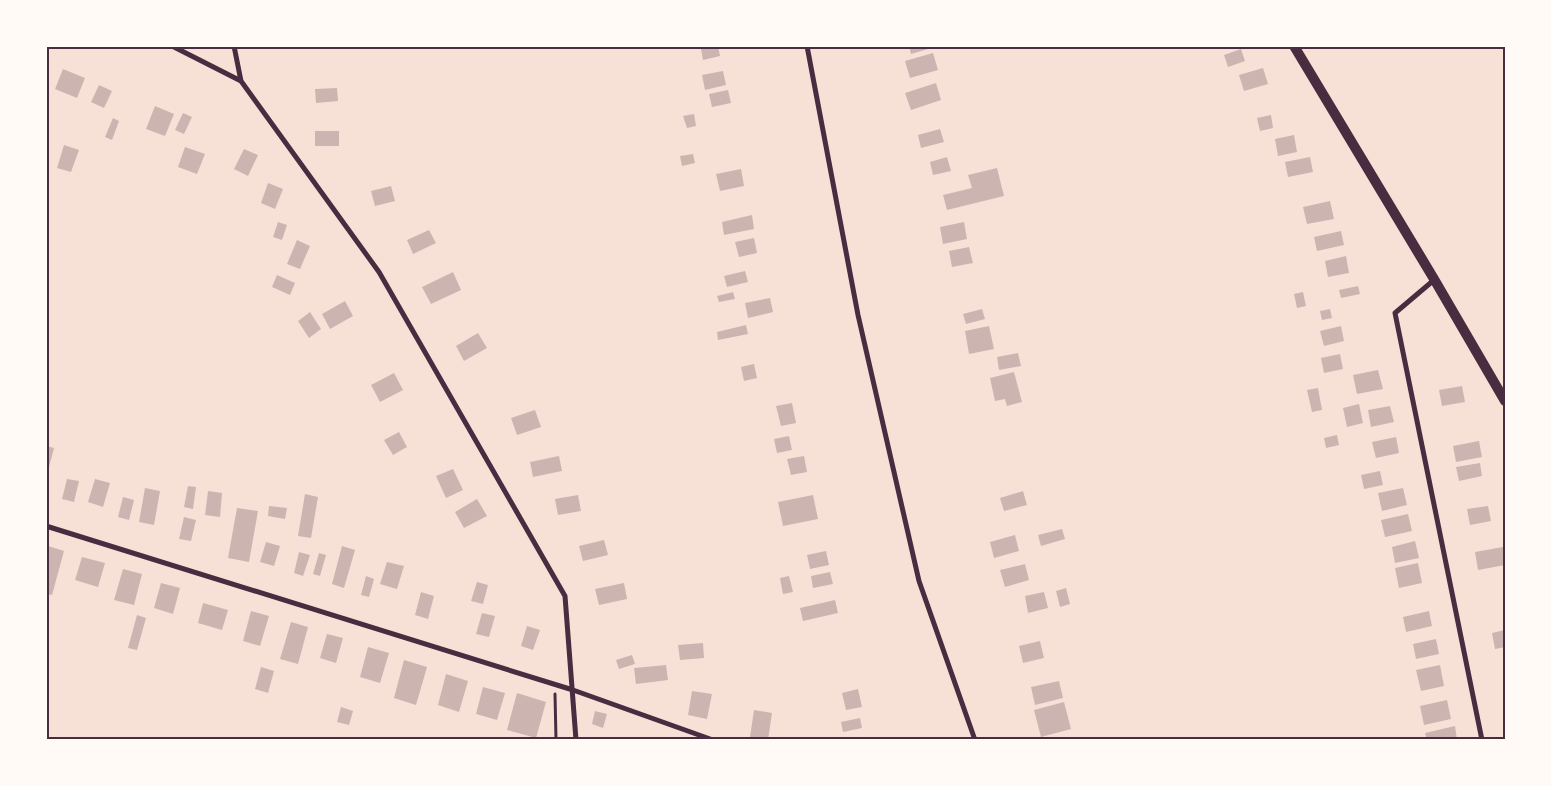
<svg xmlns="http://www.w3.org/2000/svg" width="1551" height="786" font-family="'Exo 2',sans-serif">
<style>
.building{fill:#ccb4b1}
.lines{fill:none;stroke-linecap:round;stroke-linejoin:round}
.path{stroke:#4a2c40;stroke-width:3}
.minor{stroke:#4a2c40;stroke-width:5}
.secondary{stroke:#4a2c40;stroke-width:10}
.neatline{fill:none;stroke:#4a2c40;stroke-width:2}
</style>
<rect width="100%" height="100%" fill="#f7e1d7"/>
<path class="building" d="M 718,46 L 720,56 L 703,60 L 701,49 Z
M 909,46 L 935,46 L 935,47 L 911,54 Z
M 1241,49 L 1245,61 L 1228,67 L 1224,55 Z
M 933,53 L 938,70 L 910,78 L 905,61 Z
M 1263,68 L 1268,84 L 1244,91 L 1239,75 Z
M 63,69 L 85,78 L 77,98 L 55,89 Z
M 723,71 L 726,85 L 705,90 L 702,75 Z
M 936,83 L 941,100 L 911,110 L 905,93 Z
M 99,85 L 112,91 L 104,108 L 91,102 Z
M 337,88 L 338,101 L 316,103 L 315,89 Z
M 728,90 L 731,103 L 712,107 L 709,94 Z
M 155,106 L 174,114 L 165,136 L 146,129 Z
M 183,113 L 192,117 L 184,134 L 175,130 Z
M 694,114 L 696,126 L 687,128 L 683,116 Z
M 1271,115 L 1273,128 L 1260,131 L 1257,118 Z
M 113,118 L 119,121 L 112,140 L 105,137 Z
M 940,129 L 944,142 L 921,148 L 918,135 Z
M 315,131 L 339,131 L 339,146 L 315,146 Z
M 1294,135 L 1297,152 L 1278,156 L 1275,139 Z
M 64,145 L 79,150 L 71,172 L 57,168 Z
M 185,147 L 205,154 L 197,174 L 178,167 Z
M 244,149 L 258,155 L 248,176 L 234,169 Z
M 693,154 L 695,163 L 682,166 L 680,156 Z
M 947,157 L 951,171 L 933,175 L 930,162 Z
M 1310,157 L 1313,172 L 1288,177 L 1285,162 Z
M 997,168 L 1004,196 L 947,210 L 943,195 L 972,188 L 968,175 Z
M 741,169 L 744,186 L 720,191 L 716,174 Z
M 268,183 L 283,189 L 275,209 L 261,203 Z
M 391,186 L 395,201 L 375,206 L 371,191 Z
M 1330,201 L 1334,219 L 1307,224 L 1303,207 Z
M 752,215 L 754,229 L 724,235 L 722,222 Z
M 278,222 L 287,225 L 282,240 L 273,237 Z
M 964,222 L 967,239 L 943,244 L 940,227 Z
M 429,230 L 436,243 L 413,254 L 407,240 Z
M 1341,231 L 1344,245 L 1317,251 L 1314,237 Z
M 754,238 L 757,253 L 739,257 L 735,242 Z
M 297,240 L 310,246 L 300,269 L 287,264 Z
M 969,247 L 973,263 L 952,267 L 949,251 Z
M 1346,256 L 1349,273 L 1328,277 L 1325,261 Z
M 745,271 L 748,282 L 727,287 L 724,276 Z
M 453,272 L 461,290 L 431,304 L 422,287 Z
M 277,275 L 295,283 L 290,295 L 272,287 Z
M 1358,286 L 1360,294 L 1341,298 L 1339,290 Z
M 733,292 L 735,299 L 719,302 L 717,296 Z
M 1303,292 L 1306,306 L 1297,308 L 1294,294 Z
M 770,298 L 773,312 L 748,318 L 745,303 Z
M 345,301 L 353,316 L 330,329 L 322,314 Z
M 982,309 L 985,319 L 966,324 L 963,314 Z
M 1330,309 L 1332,318 L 1322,320 L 1320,311 Z
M 310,312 L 321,329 L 309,338 L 298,321 Z
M 746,325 L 748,334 L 718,340 L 717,332 Z
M 989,326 L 994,349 L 969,354 L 965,331 Z
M 1341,326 L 1344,341 L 1324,346 L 1320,331 Z
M 478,333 L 487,348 L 464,361 L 456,346 Z
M 1018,353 L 1021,366 L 999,370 L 997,357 Z
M 1340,354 L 1343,369 L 1324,373 L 1321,358 Z
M 754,364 L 757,378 L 744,381 L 741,367 Z
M 1378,370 L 1383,389 L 1357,394 L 1353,375 Z
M 1014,372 L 1022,402 L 1007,406 L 1005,399 L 995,401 L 990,378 Z
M 394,373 L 403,390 L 380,402 L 371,385 Z
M 1462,386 L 1465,402 L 1442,406 L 1439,390 Z
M 1318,388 L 1322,410 L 1312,412 L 1307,390 Z
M 792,403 L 796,423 L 781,426 L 776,406 Z
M 1359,404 L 1363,423 L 1347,427 L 1343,408 Z
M 1390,406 L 1394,422 L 1371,427 L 1368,410 Z
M 535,410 L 541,427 L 517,435 L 511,418 Z
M 399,432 L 407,447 L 393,455 L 384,440 Z
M 1337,435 L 1339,445 L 1326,448 L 1324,438 Z
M 789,436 L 792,450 L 777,453 L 774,439 Z
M 1396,437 L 1399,453 L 1376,458 L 1372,442 Z
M 1479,441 L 1482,457 L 1456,462 L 1453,446 Z
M 46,446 L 54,448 L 48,471 L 46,470 Z
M 559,456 L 562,471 L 533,477 L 530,462 Z
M 804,456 L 807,472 L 791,475 L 787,459 Z
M 1480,463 L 1482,476 L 1459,481 L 1456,467 Z
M 453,469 L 463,490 L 446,498 L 436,476 Z
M 1380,471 L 1383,485 L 1364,489 L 1361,475 Z
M 67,479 L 79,481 L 74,502 L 62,499 Z
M 95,479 L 110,483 L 103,507 L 88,502 Z
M 188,486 L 196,487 L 193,509 L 184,507 Z
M 145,488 L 160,491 L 154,525 L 139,522 Z
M 1403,488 L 1407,505 L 1382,511 L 1378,493 Z
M 208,491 L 222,493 L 220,517 L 205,515 Z
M 1023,491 L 1027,505 L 1004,511 L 1000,498 Z
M 305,494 L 318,497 L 311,538 L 298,536 Z
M 578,495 L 581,511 L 558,515 L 555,499 Z
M 813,495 L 818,519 L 783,526 L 778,502 Z
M 123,497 L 134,500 L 129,520 L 118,517 Z
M 477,499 L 487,516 L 464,528 L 455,512 Z
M 269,506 L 287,508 L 285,519 L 268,516 Z
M 1488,506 L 1491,521 L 1470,525 L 1467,509 Z
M 237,508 L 258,511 L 249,562 L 228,558 Z
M 1408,514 L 1412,531 L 1385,537 L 1381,520 Z
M 184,517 L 196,520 L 191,541 L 179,539 Z
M 1062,529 L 1065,539 L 1041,546 L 1038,535 Z
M 1015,535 L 1019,551 L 994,558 L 990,542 Z
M 604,540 L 608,555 L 583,561 L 579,546 Z
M 1415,541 L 1419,558 L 1395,563 L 1392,547 Z
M 266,542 L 280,546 L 274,566 L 260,562 Z
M 48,546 L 64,551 L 52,595 L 46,594 L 46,552 Z
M 342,546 L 355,550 L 344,588 L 332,584 Z
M 1503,547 L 1505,565 L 1478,570 L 1475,552 Z
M 826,551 L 829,565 L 810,569 L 807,555 Z
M 299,552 L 310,555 L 303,576 L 294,573 Z
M 319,553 L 326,555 L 320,576 L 313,574 Z
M 82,557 L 105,563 L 98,587 L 75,580 Z
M 387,562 L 404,566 L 397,589 L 380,584 Z
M 1418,563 L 1422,583 L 1399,588 L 1395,568 Z
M 1025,564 L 1029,580 L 1005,587 L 1000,570 Z
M 123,569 L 142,574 L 134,605 L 114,600 Z
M 830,572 L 833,584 L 813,588 L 811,576 Z
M 366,576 L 374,579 L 369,597 L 361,595 Z
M 789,576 L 793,592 L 783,594 L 780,578 Z
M 477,582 L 488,585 L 483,604 L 471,601 Z
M 161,583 L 180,588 L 173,614 L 154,608 Z
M 624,583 L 627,599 L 599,605 L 595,589 Z
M 1066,588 L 1070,604 L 1060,607 L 1056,591 Z
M 421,592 L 434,596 L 428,619 L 415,615 Z
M 1044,592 L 1048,608 L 1028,613 L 1025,596 Z
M 835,600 L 838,613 L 803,621 L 800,608 Z
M 203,603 L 228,610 L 222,630 L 198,623 Z
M 251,611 L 269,616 L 260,646 L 243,641 Z
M 1429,611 L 1432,626 L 1406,632 L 1403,617 Z
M 482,613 L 495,616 L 489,637 L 476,634 Z
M 137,615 L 146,618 L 137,650 L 128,648 Z
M 291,622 L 308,627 L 298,664 L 280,659 Z
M 527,626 L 540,630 L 533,650 L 521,646 Z
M 1505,630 L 1505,647 L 1495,649 L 1492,633 Z
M 327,634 L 343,638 L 336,663 L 320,658 Z
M 1436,639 L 1439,654 L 1416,659 L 1413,644 Z
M 1040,641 L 1044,658 L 1023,663 L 1019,646 Z
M 703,643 L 704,658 L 680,660 L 678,645 Z
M 368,647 L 389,653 L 380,683 L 360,677 Z
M 632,655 L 635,664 L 619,669 L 616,660 Z
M 404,660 L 427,667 L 416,705 L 394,698 Z
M 666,665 L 668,680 L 636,684 L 634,668 Z
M 1440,665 L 1444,686 L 1421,691 L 1416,670 Z
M 261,667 L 274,671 L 268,693 L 255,689 Z
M 446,674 L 468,681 L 459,712 L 438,705 Z
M 1059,681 L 1063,698 L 1035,705 L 1031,687 Z
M 483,687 L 505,693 L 497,720 L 476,714 Z
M 858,689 L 862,707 L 846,710 L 842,693 Z
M 692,691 L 712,694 L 707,719 L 688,715 Z
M 517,693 L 546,702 L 536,738 L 507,730 Z
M 1447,700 L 1451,719 L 1424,725 L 1420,706 Z
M 1064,702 L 1071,729 L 1041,737 L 1034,710 Z
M 341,707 L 353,711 L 349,725 L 337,722 Z
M 754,710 L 772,713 L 768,740 L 750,737 Z
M 595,711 L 607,714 L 603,728 L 592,724 Z
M 860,718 L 862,728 L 843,732 L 841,722 Z
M 1455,726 L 1457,740 L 1427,740 L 1425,733 Z"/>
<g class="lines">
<path class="path" d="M 555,694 L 556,740"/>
<path class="minor" d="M 172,46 L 241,81
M 234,46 L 241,81 L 379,272 L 565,596 L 576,740
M 807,46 L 858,315 L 919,581 L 975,740
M 1434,280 L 1395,313 L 1482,740
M 46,526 L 573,690 L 713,740"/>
<path class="secondary" d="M 1294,46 L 1434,279 L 1505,401"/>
</g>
<rect width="1551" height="786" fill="none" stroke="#fffaf5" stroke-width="95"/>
<rect x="48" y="48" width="1456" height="690" class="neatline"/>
</svg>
